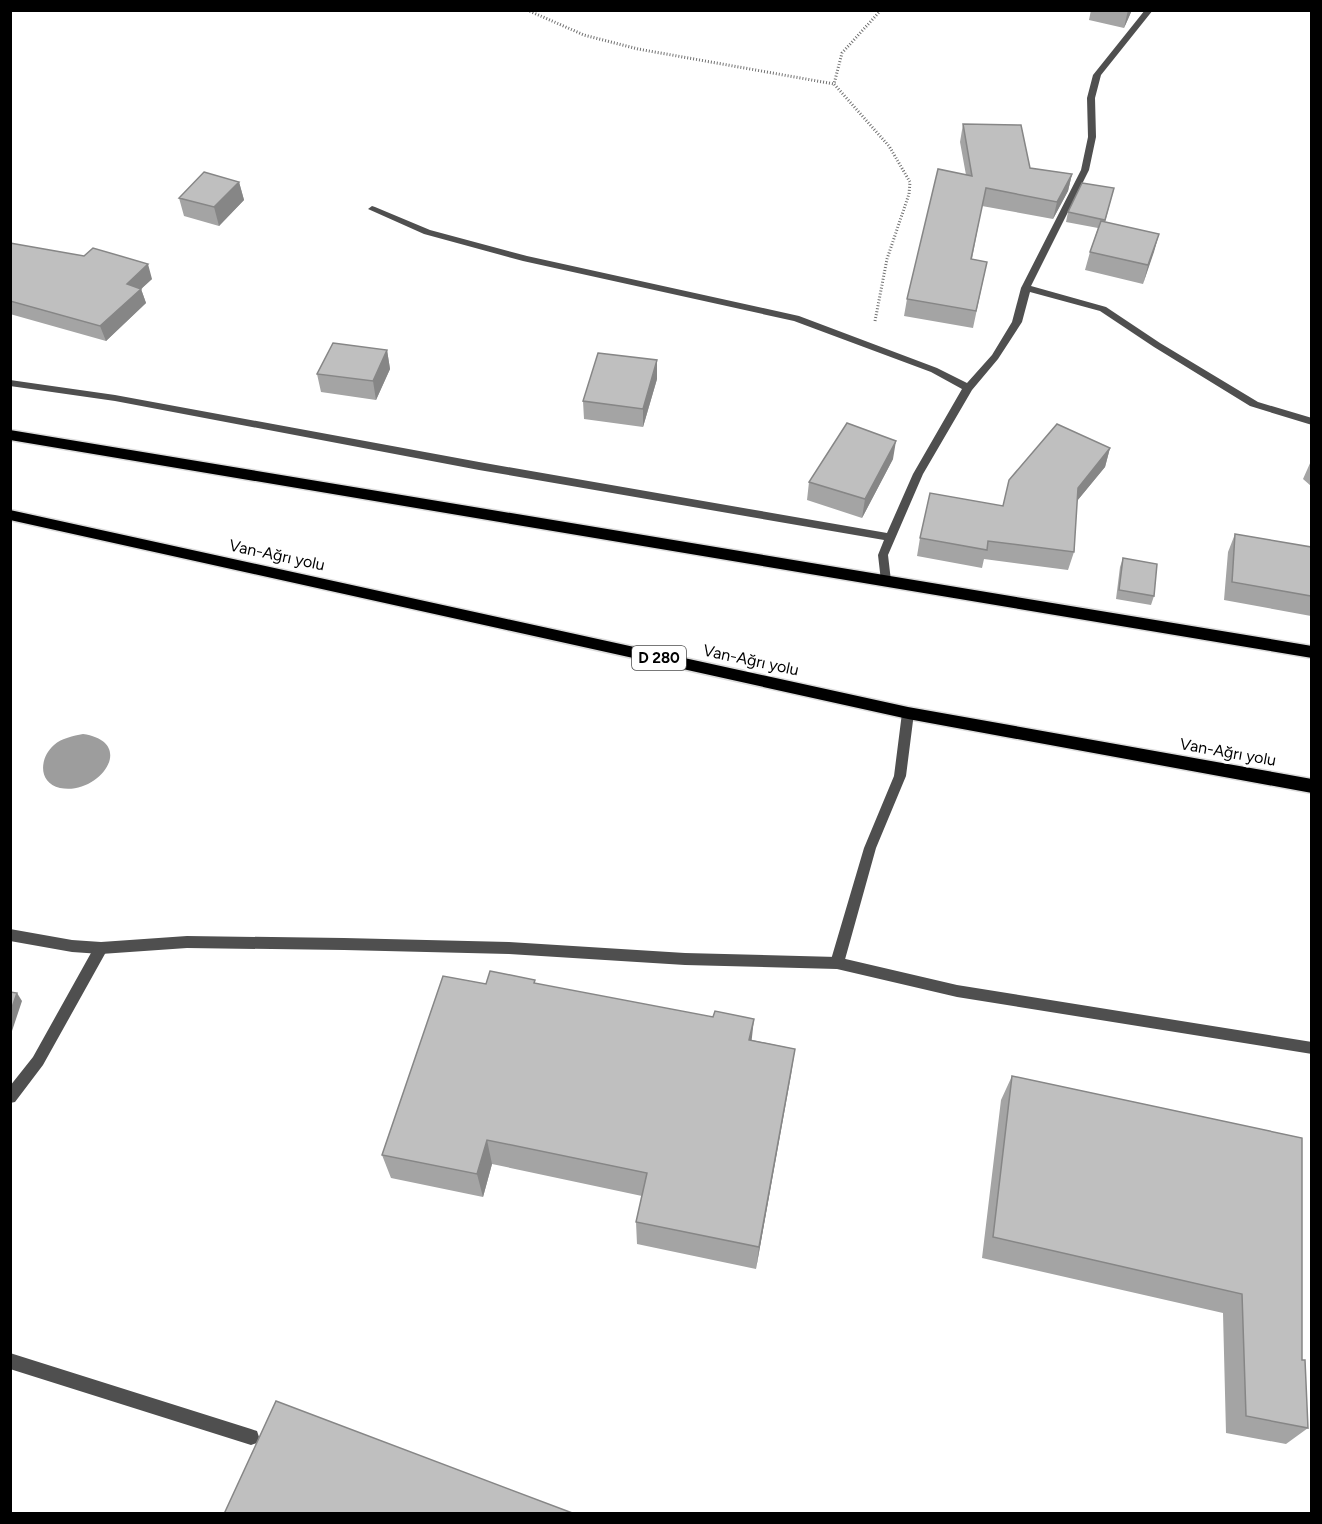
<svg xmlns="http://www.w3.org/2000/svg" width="1322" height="1524" font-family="Figtree,sans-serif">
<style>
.water{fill:#9d9d9d}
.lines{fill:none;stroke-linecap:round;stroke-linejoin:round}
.trunk-casing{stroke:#dbdbdb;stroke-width:3}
.path{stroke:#717171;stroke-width:3;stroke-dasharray:1 2;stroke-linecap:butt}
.service{fill:#4f4f4f;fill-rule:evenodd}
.minor{fill:#4f4f4f;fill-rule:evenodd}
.trunk{fill:#000;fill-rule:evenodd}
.wall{fill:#a4a4a4}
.shaded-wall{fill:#868686}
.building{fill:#bfbfbf;stroke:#868686;stroke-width:1.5}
.labels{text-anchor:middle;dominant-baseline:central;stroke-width:6;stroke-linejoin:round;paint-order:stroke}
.shield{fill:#fff;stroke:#4c4c4c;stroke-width:1.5}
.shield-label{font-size:15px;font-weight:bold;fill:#000}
.street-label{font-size:16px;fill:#000;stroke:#fff}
</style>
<rect width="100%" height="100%" fill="#fff"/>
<path class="water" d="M 83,734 C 138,742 99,796 60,788 C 38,783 39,758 54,745 C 62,738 73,736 83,734 Z"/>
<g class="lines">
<g class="trunk-casing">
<path id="trunk" d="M 10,430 L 1312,646 L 1312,658 L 10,440 Z
M 10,510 L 908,707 L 1312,779 L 1312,793 L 908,719 L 10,520 Z"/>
</g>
<path class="path" d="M 527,10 L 584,35 L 638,49 L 834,84
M 875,321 L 887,259 L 909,194 L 910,182 L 889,146 L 834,84 L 842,53 L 881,10"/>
<path class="service" d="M 10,929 L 72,940 L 101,942 L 187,936 L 344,938 L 509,942 L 685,953 L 837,957 L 957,985 L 1312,1042 L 1312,1054 L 957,997 L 837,969 L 685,965 L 509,954 L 344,950 L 187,948 L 101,954 L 72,952 L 10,941 Z"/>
<path class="minor" d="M 1145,10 L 1153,10 L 1101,75 L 1095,98 L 1096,137 L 1089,170 L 1031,286 L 1106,307 L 1160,343 L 1258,402 L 1312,418 L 1312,425 L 1250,406 L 1154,347 L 1100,311 L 1030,292 L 1022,322 L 998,359 L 972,390 L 923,474 L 888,555 L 891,581 L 890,584 L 886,585 L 881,581 L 878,555 L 884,540 L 479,470 L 115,401 L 10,386 L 10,380 L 115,395 L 479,462 L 887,533 L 913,474 L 962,389 L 931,372 L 794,321 L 523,261 L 424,234 L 368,209 L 372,206 L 375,207 L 430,230 L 527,256 L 799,316 L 937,368 L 967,383 L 992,355 L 1012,322 L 1021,288 L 1081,170 L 1088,137 L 1087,98 L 1093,75 Z
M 908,708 L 912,710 L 914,713 L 906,776 L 876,848 L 844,963 L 842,967 L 837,969 L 832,967 L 830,963 L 864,848 L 894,776 L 902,713 L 904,710 Z
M 101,942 L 106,944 L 108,948 L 106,952 L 43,1065 L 15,1102 L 10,1103 L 10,1086 L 33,1057 L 96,944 Z
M 10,1353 L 251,1429 L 257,1431 L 259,1437 L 257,1443 L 251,1445 L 10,1369 Z"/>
<use href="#trunk" class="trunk"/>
</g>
<path class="wall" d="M 1091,10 L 1132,10 L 1124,28 L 1089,20 Z
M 963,124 L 1030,168 L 1072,174 L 1068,191 L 1053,219 L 982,206 L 972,259 L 987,262 L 973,328 L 904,316 L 907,299 L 966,175 L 960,142 Z
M 239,182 L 244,200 L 219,226 L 184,216 L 179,198 Z
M 1114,188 L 1105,222 L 1159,234 L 1143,284 L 1085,270 L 1090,252 L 1098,228 L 1066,222 L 1068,212 Z
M 10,243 L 152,279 L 141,289 L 146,303 L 106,341 L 10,314 Z
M 387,350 L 390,369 L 376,400 L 321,392 L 317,374 Z
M 657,379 L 643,427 L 584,419 L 583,401 Z
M 1110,448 L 1105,467 L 1077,501 L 1074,552 L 1068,570 L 984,559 L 982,568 L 917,556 L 920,538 L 1003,506 Z
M 893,459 L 862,518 L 807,500 L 809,482 Z
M 1311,461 L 1311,486 L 1303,479 Z
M 1235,534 L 1311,547 L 1311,616 L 1224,600 L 1228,552 Z
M 1123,558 L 1154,596 L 1151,605 L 1116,599 L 1120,567 Z
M 535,983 L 752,1040 L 795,1049 L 756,1269 L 637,1244 L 636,1222 L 642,1196 L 492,1164 L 483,1197 L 391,1178 L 382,1155 Z
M 1012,1076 L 1302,1138 L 1302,1360 L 1308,1428 L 1286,1444 L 1226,1433 L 1223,1313 L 982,1258 L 1001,1100 Z"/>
<path class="shaded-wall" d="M 1128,10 L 1132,10 L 1124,28 Z
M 1072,174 L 1068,191 L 1053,219 L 1057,202 Z
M 239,182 L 244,200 L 219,226 L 214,207 Z
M 1159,234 L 1154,252 L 1143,284 L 1148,265 Z
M 148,264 L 152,279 L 141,289 L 146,303 L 106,341 L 100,326 L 127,284 Z
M 387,350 L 390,369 L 376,400 L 373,381 Z
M 657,360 L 657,379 L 643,427 L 643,409 Z
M 896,441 L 893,459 L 862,518 L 865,499 Z
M 1110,448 L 1105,467 L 1072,507 L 1078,488 Z
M 17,993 L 22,1001 L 10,1037 L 10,1013 Z
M 754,1019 L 751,1046 L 749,1040 Z
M 795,1049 L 791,1075 L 756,1269 L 759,1247 Z
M 487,1140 L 492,1164 L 483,1197 L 477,1174 Z"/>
<path class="building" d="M 963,124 L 1021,125 L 1030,168 L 1072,174 L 1057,202 L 986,188 L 971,259 L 987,262 L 976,311 L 907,299 L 938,169 L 972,176 Z
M 204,172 L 239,182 L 214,207 L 179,198 Z
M 1082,183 L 1114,188 L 1105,220 L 1068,212 Z
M 1101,221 L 1159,234 L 1148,265 L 1090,252 Z
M 10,243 L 84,256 L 93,248 L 148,264 L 127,284 L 141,289 L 100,326 L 10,301 Z
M 333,343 L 387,350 L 373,381 L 317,374 Z
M 598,353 L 657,360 L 643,409 L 583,401 Z
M 847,423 L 896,441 L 865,499 L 809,482 Z
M 1057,424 L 1110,448 L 1078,488 L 1074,552 L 988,541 L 987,550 L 920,538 L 930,493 L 1003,506 L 1009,480 Z
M 1235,534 L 1311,547 L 1311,596 L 1232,582 Z
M 1123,558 L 1157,564 L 1154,596 L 1119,590 Z
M 490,971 L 535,980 L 534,983 L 713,1017 L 715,1011 L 754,1019 L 749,1040 L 795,1049 L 759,1247 L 636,1222 L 647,1173 L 487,1140 L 477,1174 L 382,1155 L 443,976 L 486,984 Z
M 10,992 L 17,993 L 10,1013 Z
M 1012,1076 L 1302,1138 L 1302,1360 L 1305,1360 L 1308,1428 L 1246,1416 L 1242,1294 L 993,1237 Z
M 276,1401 L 575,1514 L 224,1514 Z"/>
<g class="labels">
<rect class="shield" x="632" y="646" width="54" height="24" rx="4.5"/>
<g class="shield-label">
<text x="659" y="658">D 280</text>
</g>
<g class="street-label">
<text transform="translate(277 555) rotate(12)">Van-Ağrı yolu</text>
<text transform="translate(751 660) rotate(12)">Van-Ağrı yolu</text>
<text transform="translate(1228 752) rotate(10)">Van-Ağrı yolu</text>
</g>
</g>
<rect width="1322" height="1524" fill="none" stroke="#000000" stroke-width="24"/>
</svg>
